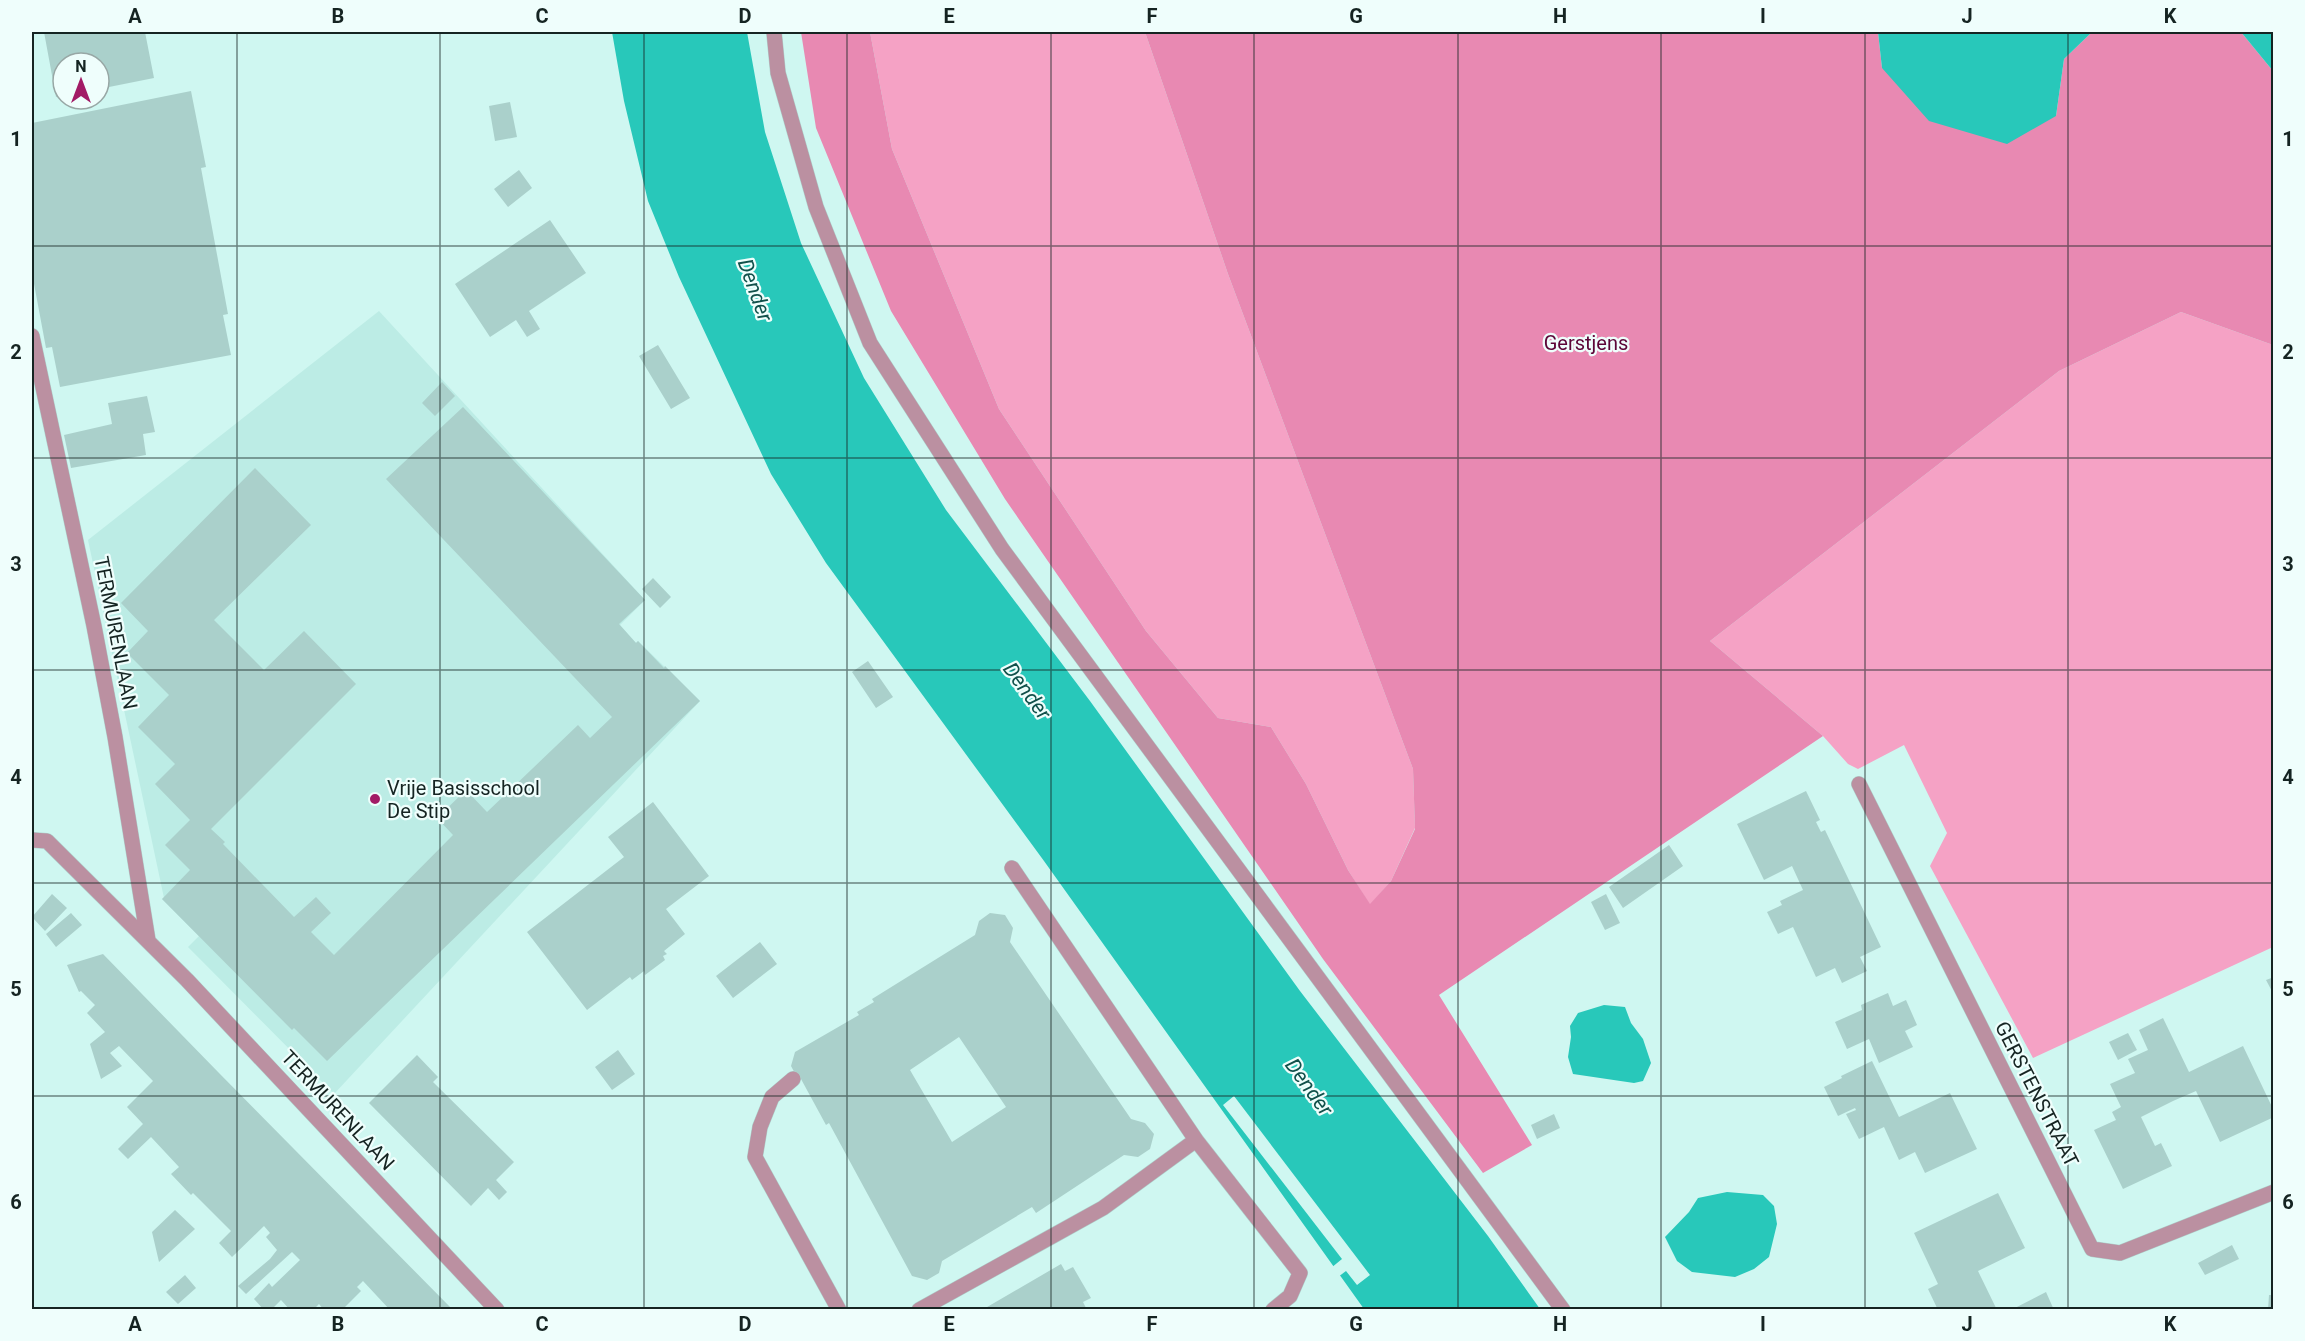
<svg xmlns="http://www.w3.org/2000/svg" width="2305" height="1341" font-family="Roboto,sans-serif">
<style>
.built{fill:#bcece5}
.green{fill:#f5a2c5}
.forest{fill:#e889b2}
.water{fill:#28c8ba}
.pier{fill:#cff7f1}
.building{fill:#aad0cb;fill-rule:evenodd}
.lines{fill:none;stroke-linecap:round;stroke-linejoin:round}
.lane-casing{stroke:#aed1cc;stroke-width:16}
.street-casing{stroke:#aed1cc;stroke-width:16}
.lane{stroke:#bb90a1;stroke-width:15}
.street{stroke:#bb90a1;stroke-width:15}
.grid{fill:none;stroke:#152422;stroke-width:1.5;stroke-opacity:0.55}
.poi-dot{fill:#a21b66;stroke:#effefc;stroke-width:2}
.labels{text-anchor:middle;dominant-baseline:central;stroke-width:4.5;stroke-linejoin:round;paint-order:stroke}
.park-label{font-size:20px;fill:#5c0537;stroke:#effefc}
.street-label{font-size:20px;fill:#152422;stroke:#effefc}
.poi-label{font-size:20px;fill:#152422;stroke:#effefc;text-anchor:start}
.water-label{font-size:21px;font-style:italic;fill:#11514b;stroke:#effefc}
.neatline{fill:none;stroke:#152422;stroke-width:2}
.grid-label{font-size:20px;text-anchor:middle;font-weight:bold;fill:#152422}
</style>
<rect width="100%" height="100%" fill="#cff7f1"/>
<path class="built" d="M 379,311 L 645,600 L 620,625 L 636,643 L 638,641 L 700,701 L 334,1094 L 188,947 L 199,936 L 162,899 L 164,898 L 88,540 Z"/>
<path class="green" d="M 870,32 L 1145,32 L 1228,274 L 1413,769 L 1415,828 L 1391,881 L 1370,905 L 1348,870 L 1306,784 L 1271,727 L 1218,718 L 1146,631 L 999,409 L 892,149 Z
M 2181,312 L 2273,345 L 2273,947 L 2033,1058 L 1930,866 L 1947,833 L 1904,745 L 1858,769 L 1848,764 L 1823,736 L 1710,641 L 2059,371 Z"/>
<path class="forest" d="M 801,32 L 870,32 L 892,149 L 999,409 L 1146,631 L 1218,718 L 1271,727 L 1306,784 L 1348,870 L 1370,904 L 1391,881 L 1415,829 L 1413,769 L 1228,274 L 1145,32 L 1878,32 L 1882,68 L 2056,116 L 2064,59 L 2092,32 L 2241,32 L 2273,71 L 2273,345 L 2181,312 L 2059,371 L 1710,641 L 1823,736 L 1439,995 L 1532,1145 L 1483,1173 L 1323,959 L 1005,499 L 891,311 L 816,128 Z"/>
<path class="water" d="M 612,32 L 747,32 L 765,132 L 801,243 L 864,378 L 946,510 L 1090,701 L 1300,991 L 1488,1236 L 1540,1309 L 1364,1309 L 1044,861 L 826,563 L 771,474 L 679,277 L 648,201 L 624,101 Z
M 1878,32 L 2092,32 L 2064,59 L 2056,116 L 2007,144 L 1929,121 L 1882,68 Z
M 2241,32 L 2273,32 L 2273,71 Z
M 1604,1005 L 1625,1007 L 1631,1023 L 1643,1039 L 1651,1063 L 1643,1081 L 1634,1083 L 1573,1074 L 1568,1057 L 1571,1037 L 1570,1026 L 1578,1013 Z
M 1727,1192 L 1763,1195 L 1774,1206 L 1777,1224 L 1769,1257 L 1754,1269 L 1735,1277 L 1692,1272 L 1677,1261 L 1665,1237 L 1689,1212 L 1698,1198 Z"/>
<path class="pier" d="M 1234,1096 L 1370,1275 L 1357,1285 L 1346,1271 L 1338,1277 L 1331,1268 L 1342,1259 L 1223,1105 Z"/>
<path class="building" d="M 44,32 L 145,32 L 154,78 L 99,89 L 99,63 L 63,63 L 63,95 L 56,97 Z
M 191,91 L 206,167 L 201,168 L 228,314 L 223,315 L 231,355 L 60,387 L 52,347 L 46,348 L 32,273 L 32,123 Z
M 510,102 L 517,137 L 495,141 L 489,106 Z
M 519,170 L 532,188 L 508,207 L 494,189 Z
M 550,220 L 586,273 L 529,311 L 540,329 L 527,337 L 516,320 L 490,337 L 455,284 Z
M 658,345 L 690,398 L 671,409 L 639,356 Z
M 442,382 L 455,396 L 435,416 L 422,403 Z
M 147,396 L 155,432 L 143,434 L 146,455 L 71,468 L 64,435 L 112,424 L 108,403 Z
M 463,407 L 645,600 L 619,624 L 636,643 L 638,641 L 664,668 L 665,666 L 700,701 L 327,1061 L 294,1028 L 292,1030 L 162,899 L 190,870 L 165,845 L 190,820 L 155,784 L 175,764 L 138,727 L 169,695 L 127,653 L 148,631 L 121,603 L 255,468 L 311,525 L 214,620 L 264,670 L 304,631 L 356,684 L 211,829 L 225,842 L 223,844 L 294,917 L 316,897 L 331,913 L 311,932 L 334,955 L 453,835 L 437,818 L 466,790 L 487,812 L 578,725 L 590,738 L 612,717 L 386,479 Z
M 653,578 L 671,597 L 660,608 L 642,589 Z
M 868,661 L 893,697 L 876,708 L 852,672 Z
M 1806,791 L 1820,820 L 1816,822 L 1821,832 L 1825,830 L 1881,947 L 1860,957 L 1867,971 L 1842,983 L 1835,968 L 1816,977 L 1793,927 L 1778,934 L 1767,912 L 1782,905 L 1780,901 L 1803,890 L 1792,866 L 1764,880 L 1737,824 Z
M 653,802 L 709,876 L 666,909 L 685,934 L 664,951 L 667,954 L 663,956 L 665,960 L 645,975 L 644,971 L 632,980 L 630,977 L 587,1010 L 527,932 L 624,857 L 608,837 Z
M 1669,845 L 1683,866 L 1623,908 L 1609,887 Z
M 52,894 L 67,908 L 45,931 L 32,917 Z
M 1606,894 L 1620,923 L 1605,930 L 1591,902 Z
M 71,913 L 82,925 L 56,947 L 46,934 Z
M 990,913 L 1005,915 L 1013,928 L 1010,942 L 1131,1119 L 1145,1123 L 1154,1134 L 1150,1149 L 1138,1157 L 1124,1155 L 1036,1213 L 1032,1207 L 942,1261 L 939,1273 L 927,1280 L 912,1276 L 829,1123 L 826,1125 L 801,1079 L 798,1079 L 791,1066 L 795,1052 L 859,1015 L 857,1012 L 874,1002 L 872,999 L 975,935 L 979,921 ZM 959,1037 L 1006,1107 L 952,1142 L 910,1070 Z
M 760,942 L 777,964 L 733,998 L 716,976 Z
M 103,954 L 219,1073 L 453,1310 L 390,1310 L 363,1281 L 357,1287 L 361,1291 L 342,1310 L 324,1310 L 319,1304 L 313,1310 L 290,1310 L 281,1300 L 271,1310 L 264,1310 L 254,1299 L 269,1283 L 272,1287 L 300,1260 L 292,1252 L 246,1294 L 238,1286 L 270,1259 L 277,1250 L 266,1237 L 270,1233 L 264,1226 L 232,1257 L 219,1243 L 231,1231 L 193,1193 L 191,1195 L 171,1174 L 179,1167 L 151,1137 L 128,1159 L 118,1149 L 143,1124 L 127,1107 L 153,1081 L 119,1046 L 110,1053 L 122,1066 L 101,1079 L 90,1044 L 105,1032 L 87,1013 L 95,1005 L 81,991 L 79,992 L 67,965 Z
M 2274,977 L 2274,995 L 2266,980 Z
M 1888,993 L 1893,1006 L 1906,1000 L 1917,1025 L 1905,1031 L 1913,1047 L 1879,1063 L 1869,1039 L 1847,1049 L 1835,1022 L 1862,1010 L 1861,1005 Z
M 2163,1018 L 2189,1072 L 2243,1046 L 2274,1111 L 2274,1117 L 2220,1142 L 2196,1091 L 2173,1101 L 2141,1117 L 2155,1146 L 2161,1143 L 2172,1166 L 2123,1189 L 2094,1130 L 2116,1120 L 2112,1112 L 2121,1107 L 2110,1084 L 2135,1073 L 2128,1059 L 2148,1050 L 2139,1030 Z
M 2128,1033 L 2137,1050 L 2118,1060 L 2109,1042 Z
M 618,1050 L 635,1074 L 612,1090 L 595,1067 Z
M 417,1055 L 438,1077 L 433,1082 L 514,1162 L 496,1180 L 507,1192 L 499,1200 L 488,1188 L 471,1206 L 369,1103 Z
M 1872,1061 L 1899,1117 L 1950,1093 L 1977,1149 L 1925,1173 L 1915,1152 L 1899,1160 L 1884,1127 L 1859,1139 L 1846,1114 L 1856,1110 L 1855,1108 L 1838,1116 L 1824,1087 L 1842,1078 L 1841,1076 Z
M 1554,1114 L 1560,1128 L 1537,1139 L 1531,1125 Z
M 1998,1193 L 2025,1248 L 1978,1271 L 1997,1310 L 1938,1310 L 1928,1289 L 1938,1284 L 1914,1233 Z
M 175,1210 L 195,1229 L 159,1262 L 152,1232 Z
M 2232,1245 L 2239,1259 L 2205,1275 L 2198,1263 Z
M 1061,1264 L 1065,1271 L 1073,1267 L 1091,1298 L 1083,1302 L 1087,1310 L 982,1310 Z
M 185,1275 L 196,1288 L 178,1304 L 166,1292 Z
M 2046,1292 L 2054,1310 L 2011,1310 Z
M 2269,1295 L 2274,1295 L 2274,1310 L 2268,1310 Z"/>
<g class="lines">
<g class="lane-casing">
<path id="lane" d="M 774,32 L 778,73 L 816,207 L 870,343 L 1002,549 L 1563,1310
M 1012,868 L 1196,1140 L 1300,1273 L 1290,1296 L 1273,1310
M 793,1079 L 772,1097 L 760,1127 L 755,1157 L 839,1310
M 919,1310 L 1103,1208 L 1196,1140"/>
</g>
<g class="street-casing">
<path id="street" d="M 32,336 L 94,626 L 115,737 L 148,940
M 1859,784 L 2092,1249 L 2120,1253 L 2274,1192
M 32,840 L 47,841 L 187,980 L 497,1310"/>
</g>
<use href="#lane" class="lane"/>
<use href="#street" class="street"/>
</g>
<path class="grid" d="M 237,32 L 237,1310M 440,32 L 440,1310M 644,32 L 644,1310M 847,32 L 847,1310M 1051,32 L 1051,1310M 1254,32 L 1254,1310M 1458,32 L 1458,1310M 1661,32 L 1661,1310M 1865,32 L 1865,1310M 2068,32 L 2068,1310M 32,246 L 2274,246M 32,458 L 2274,458M 32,670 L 2274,670M 32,883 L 2274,883M 32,1096 L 2274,1096"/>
<circle class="poi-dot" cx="375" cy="799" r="6"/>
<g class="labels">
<g class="park-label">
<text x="1586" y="343">Gerstjens</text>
</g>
<g class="street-label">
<text transform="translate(116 633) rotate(79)">TERMURENLAAN</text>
<text transform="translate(2037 1094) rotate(63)">GERSTENSTRAAT</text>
<text transform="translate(338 1110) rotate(47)">TERMURENLAAN</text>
</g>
<g class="poi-label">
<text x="387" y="788">Vrije Basisschool<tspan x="387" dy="23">De Stip</tspan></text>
</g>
<g class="water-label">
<text transform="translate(755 290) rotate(70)">Dender</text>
<text transform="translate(1027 691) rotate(54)">Dender</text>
<text transform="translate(1309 1087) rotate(54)">Dender</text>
</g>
</g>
<rect width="2305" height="1341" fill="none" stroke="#effefc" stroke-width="66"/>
<g transform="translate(81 81)"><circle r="28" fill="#effefc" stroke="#98a7a5" stroke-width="1.5"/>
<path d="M0-4.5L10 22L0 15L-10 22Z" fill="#a21b66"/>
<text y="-9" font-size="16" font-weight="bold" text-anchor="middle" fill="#152422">N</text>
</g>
<rect x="33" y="33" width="2239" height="1275" class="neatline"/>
<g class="grid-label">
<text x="135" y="23">A</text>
<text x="338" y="23">B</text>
<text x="542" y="23">C</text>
<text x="745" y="23">D</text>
<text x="949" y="23">E</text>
<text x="1152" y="23">F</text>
<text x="1356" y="23">G</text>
<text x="1560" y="23">H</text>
<text x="1763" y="23">I</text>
<text x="1967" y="23">J</text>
<text x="2170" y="23">K</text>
<text x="16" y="146">1</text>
<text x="2288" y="146">1</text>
<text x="16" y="359">2</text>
<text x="2288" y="359">2</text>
<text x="16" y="571">3</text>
<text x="2288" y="571">3</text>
<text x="16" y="784">4</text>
<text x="2288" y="784">4</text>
<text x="16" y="996">5</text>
<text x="2288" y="996">5</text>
<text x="16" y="1209">6</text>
<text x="2288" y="1209">6</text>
<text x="135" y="1331">A</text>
<text x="338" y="1331">B</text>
<text x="542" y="1331">C</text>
<text x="745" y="1331">D</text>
<text x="949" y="1331">E</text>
<text x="1152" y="1331">F</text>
<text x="1356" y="1331">G</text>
<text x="1560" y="1331">H</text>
<text x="1763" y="1331">I</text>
<text x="1967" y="1331">J</text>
<text x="2170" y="1331">K</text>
</g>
</svg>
